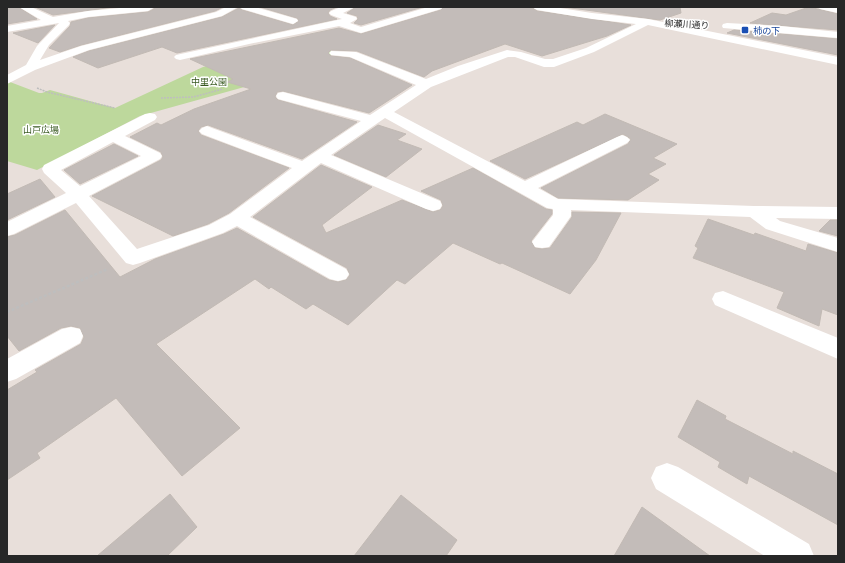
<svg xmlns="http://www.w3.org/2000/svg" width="845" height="563" font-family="Montserrat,'Noto Sans JP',sans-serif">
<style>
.green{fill:#bdd89c}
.building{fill:#c3bcb9;stroke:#c2bab4}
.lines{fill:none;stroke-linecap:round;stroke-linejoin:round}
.path-far1{stroke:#bebebe;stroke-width:1.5;stroke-dasharray:2 1;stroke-linecap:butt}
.path{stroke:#bebebe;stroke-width:2.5;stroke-dasharray:3 2;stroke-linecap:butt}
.minor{fill:#fff;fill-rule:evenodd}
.transit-dot{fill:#1a4fb4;stroke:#fff;stroke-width:1.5}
.labels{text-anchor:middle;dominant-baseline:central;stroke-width:3;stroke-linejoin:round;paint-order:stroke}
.far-street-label{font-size:9px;fill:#272727;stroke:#fff}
.far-transit-label{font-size:9px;fill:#164399;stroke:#fff;text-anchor:start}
.far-park-label{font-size:9px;fill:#385921;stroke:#fff}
</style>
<rect width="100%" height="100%" fill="#e8dfda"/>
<path class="green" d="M 323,48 L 335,53 L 280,77 L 140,116 L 37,170 L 7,161 L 7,83 L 10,82 L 39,93 L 42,93 L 50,90 L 115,108 L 203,67 L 270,50 Z"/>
<path class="building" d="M 7,7 L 18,7 L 37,19 L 7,24 Z
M 35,7 L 114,7 L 53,15 Z
M 154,7 L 223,7 L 215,11 L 81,45 L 60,52 L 49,48 L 70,26 L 71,22 L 88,18 L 148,12 L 154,9 Z
M 260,7 L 337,7 L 330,10 L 328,13 L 330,16 L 337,19 L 177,53 L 162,47 L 98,68 L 73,57 L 89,51 L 222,17 L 239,8 L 242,10 L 293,25 L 299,21 L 297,18 Z
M 356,7 L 423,7 L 361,25 L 354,23 L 358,19 L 357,16 L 347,13 Z
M 444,7 L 531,7 L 537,11 L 631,25 L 607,36 L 542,56 L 505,44 L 432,71 L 424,77 L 357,51 L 331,50 L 328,53 L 331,56 L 350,58 L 412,85 L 369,113 L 283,91 L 277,92 L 275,97 L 278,100 L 357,122 L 302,159 L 208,125 L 201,127 L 198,131 L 201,135 L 289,168 L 229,213 L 208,224 L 173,236 L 92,196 L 161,160 L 163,157 L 161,152 L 130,137 L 157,123 L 161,125 L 194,109 L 251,89 L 227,82 L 233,79 L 190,59 L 339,28 L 361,34 L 441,10 Z
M 564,7 L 680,7 L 681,13 L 660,20 Z
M 809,7 L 838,14 L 838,30 L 750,23 L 772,13 L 786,15 Z
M 55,25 L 38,43 L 13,33 Z
M 734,30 L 838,39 L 838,55 L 727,33 Z
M 605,114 L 677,144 L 653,158 L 666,164 L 648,174 L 659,180 L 628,200 L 558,198 L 541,188 L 628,144 L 631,139 L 623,134 L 525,179 L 490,161 L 577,122 L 583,125 Z
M 378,125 L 406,134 L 397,140 L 422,149 L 386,177 L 334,155 Z
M 114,144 L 138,156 L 80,184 L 64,170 Z
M 321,165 L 372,187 L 322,225 L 326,233 L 402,200 L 433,212 L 440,210 L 443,206 L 441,200 L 421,191 L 473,168 L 546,209 L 552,210 L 552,214 L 531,241 L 535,248 L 542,249 L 550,248 L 572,217 L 572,212 L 621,213 L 596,260 L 570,294 L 502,263 L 500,264 L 453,243 L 405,284 L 397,280 L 348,325 L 313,304 L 306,309 L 271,287 L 269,289 L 255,279 L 156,344 L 240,428 L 182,476 L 116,398 L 37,453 L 40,458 L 7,480 L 7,390 L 37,372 L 35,370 L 81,344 L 84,337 L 80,328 L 71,326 L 61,328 L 19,351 L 7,336 L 7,237 L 15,235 L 65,210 L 120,277 L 155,259 L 224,234 L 237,228 L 329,280 L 338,282 L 346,280 L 350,275 L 347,268 L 253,217 Z
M 40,179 L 55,197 L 7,220 L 7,194 Z
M 708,219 L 754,235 L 755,233 L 806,251 L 808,244 L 838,253 L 838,315 L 822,309 L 819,326 L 777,308 L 784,292 L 693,258 L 698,248 L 695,246 Z
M 830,220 L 838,220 L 838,236 L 819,231 Z
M 697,400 L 726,416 L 725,419 L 793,454 L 793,451 L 838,474 L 838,525 L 749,476 L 747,484 L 718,467 L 720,462 L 678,437 Z
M 170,494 L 197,527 L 167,556 L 97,556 Z
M 401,495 L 457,540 L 446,556 L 354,556 Z
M 642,507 L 710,556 L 614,556 Z"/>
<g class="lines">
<path class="path-far1" d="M 37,88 L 47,92 L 115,108
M 161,98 L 193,97 L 223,89"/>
<path class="path" d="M 7,312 L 108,269"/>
<path class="minor" d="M 19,7 L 31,7 L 53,17 L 88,11 L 130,7 L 153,8 L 148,11 L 88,17 L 68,21 L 70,23 L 69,25 L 49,45 L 40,60 L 81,46 L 216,12 L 226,7 L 238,7 L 222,16 L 89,50 L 35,70 L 7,84 L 7,75 L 26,65 L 37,46 L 59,23 L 7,32 L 7,26 L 41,20 Z
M 240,7 L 255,7 L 297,19 L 298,21 L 293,24 L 242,9 Z
M 341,7 L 355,7 L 343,13 L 356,17 L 357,19 L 350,23 L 361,27 L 428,7 L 443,7 L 441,9 L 361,33 L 339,26 L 249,44 L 180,60 L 176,59 L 174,57 L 176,55 L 342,19 L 331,15 L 329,13 L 331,11 Z
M 532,7 L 554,7 L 592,13 L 648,19 L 838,57 L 838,65 L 648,25 L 594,52 L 554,67 L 544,67 L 515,57 L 508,57 L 431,87 L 394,112 L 525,181 L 617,137 L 622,135 L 627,137 L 630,140 L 627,143 L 538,188 L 558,199 L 754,206 L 838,207 L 838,219 L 776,218 L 780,221 L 838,238 L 838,252 L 766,229 L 750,217 L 571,210 L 571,216 L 549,247 L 542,248 L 535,247 L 532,242 L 553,215 L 553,209 L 547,208 L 385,118 L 331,155 L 440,201 L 442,205 L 440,209 L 433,211 L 426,209 L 321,163 L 250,217 L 346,269 L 349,274 L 346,279 L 338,281 L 330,279 L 237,226 L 223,233 L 140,263 L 133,265 L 126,263 L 76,203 L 14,234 L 7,236 L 7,222 L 66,193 L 44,173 L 42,169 L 44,165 L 145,114 L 150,113 L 155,114 L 157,117 L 155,120 L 125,136 L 160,153 L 162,156 L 160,159 L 89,196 L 137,249 L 209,225 L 230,214 L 292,168 L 202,134 L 199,131 L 202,128 L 207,126 L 212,128 L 302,161 L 361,121 L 278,99 L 276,96 L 278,93 L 283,92 L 370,115 L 416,85 L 350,57 L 331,55 L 329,53 L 331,51 L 356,52 L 426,79 L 458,66 L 507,50 L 521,52 L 545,59 L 553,59 L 586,48 L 636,24 L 592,19 L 537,10 ZM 113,142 L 141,156 L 80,186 L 61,170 Z
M 818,7 L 838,7 L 838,13 L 820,9 Z
M 727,23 L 781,26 L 838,32 L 838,38 L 723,28 L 722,26 L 723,24 Z
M 723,291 L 838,338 L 838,359 L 715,305 L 712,299 L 715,293 Z
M 71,327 L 80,329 L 83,336 L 80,343 L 16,379 L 7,382 L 7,359 L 62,329 Z
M 667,463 L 678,467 L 809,544 L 814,556 L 765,556 L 656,489 L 651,478 L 656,467 Z"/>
</g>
<rect class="transit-dot" x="741" y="26" width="8" height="8" rx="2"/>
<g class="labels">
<g class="far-street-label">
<text transform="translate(687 24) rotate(3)">柳瀬川通り</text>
</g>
<g class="far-transit-label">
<text x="753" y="30">柿の下</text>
</g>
<g class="far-park-label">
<text x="209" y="81">中里公園</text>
<text x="41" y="129">山戸広場</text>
</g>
</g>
<rect width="845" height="563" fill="none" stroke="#272727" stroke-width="16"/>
</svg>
